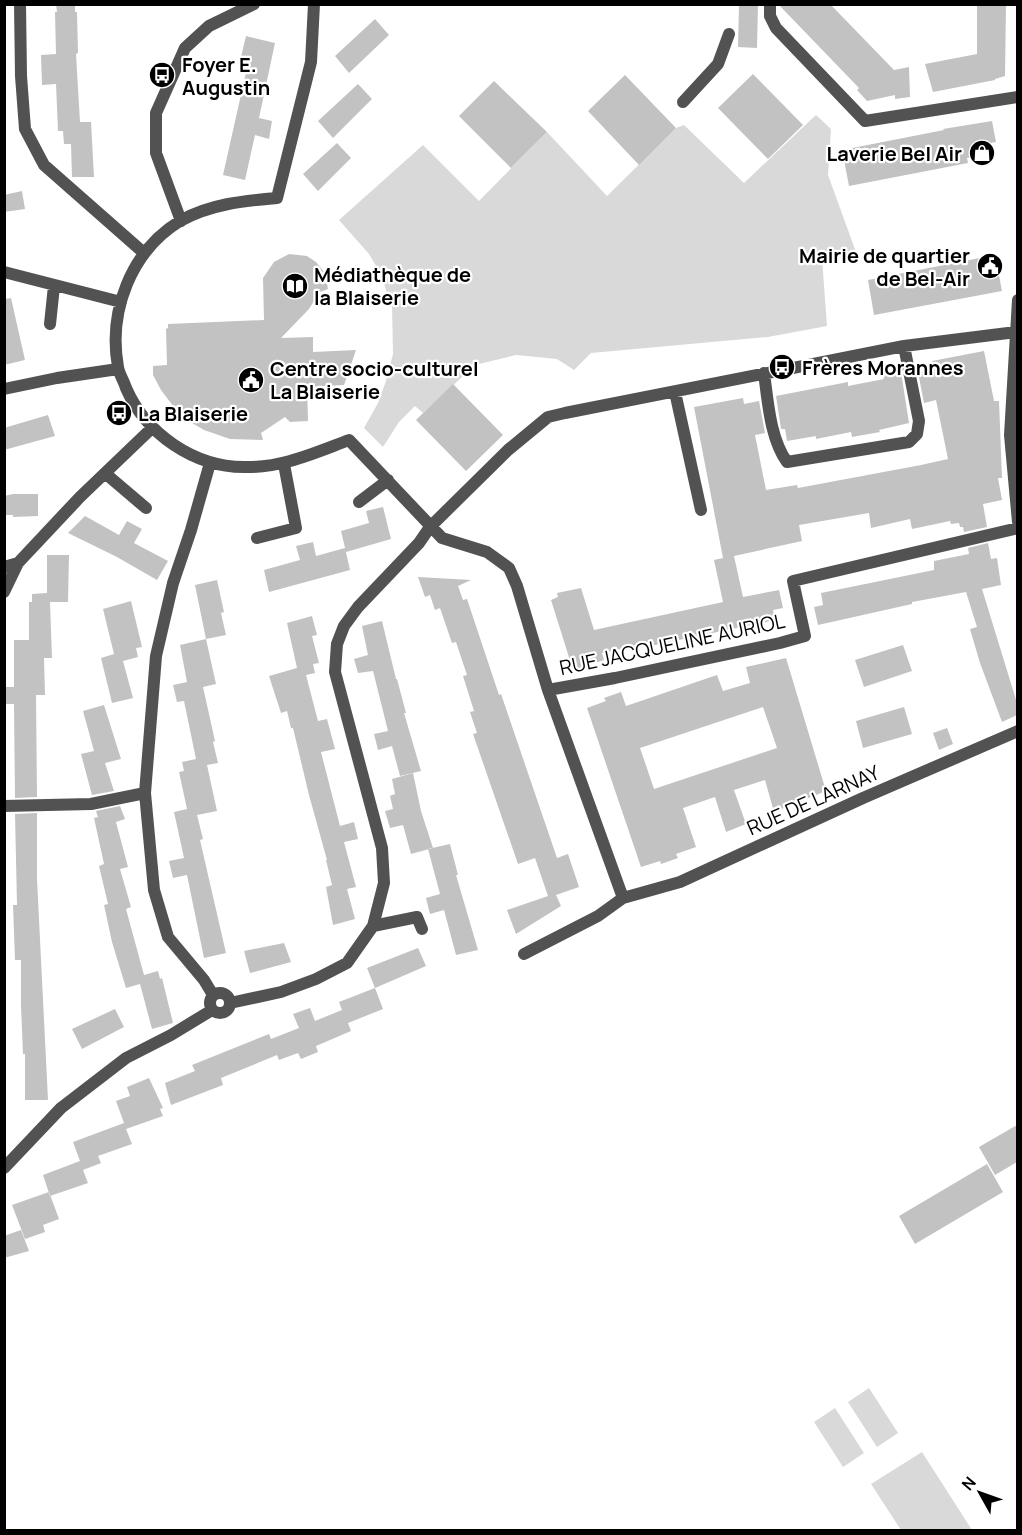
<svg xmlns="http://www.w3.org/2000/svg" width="1022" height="1535" font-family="Manrope,sans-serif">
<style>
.green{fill:#d9d9d9}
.building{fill:#c2c2c2;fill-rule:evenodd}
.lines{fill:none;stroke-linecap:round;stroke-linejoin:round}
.minor{stroke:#525252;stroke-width:12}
.labels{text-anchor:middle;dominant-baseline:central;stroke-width:4.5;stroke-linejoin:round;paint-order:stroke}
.poi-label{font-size:20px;font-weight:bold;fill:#000;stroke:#fff;text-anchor:start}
.street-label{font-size:20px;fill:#000;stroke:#fff}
</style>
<rect width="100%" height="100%" fill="#fff"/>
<path class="green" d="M 816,115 L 831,129 L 828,175 L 856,252 L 822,258 L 827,326 L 768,337 L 591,353 L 574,370 L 557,359 L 516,355 L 475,365 L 423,413 L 415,406 L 399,422 L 383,447 L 364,428 L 378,403 L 386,381 L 393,354 L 392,304 L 387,294 L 382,276 L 369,254 L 339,220 L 423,145 L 479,201 L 547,132 L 607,196 L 676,128 L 684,125 L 744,183 Z
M 869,1388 L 898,1433 L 877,1447 L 848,1402 Z
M 835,1408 L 864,1453 L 843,1467 L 814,1422 Z
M 922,1452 L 972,1530 L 901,1530 L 871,1484 Z"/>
<path class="building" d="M 56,4 L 75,4 L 75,12 L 77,12 L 78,53 L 76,54 L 80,122 L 91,122 L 94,177 L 72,177 L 71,144 L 64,144 L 63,131 L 58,131 L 56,84 L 42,85 L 41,55 L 56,54 L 55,12 L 57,12 Z
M 739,4 L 758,4 L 757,48 L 738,47 Z
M 778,4 L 830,4 L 894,70 L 909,67 L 910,97 L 895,99 L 895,95 L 867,101 L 857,90 L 859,88 Z
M 977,4 L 1006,4 L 1005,76 L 995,79 L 995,80 L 933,92 L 925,64 L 977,54 Z
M 375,19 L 389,35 L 349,73 L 335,56 Z
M 246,36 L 275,43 L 259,118 L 272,121 L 269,139 L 255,135 L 245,180 L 223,175 L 249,59 L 241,57 Z
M 753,74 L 803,125 L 768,159 L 718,108 Z
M 625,75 L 676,128 L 639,165 L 588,111 Z
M 494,81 L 547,132 L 511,168 L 459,116 Z
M 358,84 L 372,99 L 333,138 L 318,121 Z
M 992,121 L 996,142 L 990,143 L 992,153 L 967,158 L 968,163 L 849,186 L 842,150 L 944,130 L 943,129 Z
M 337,143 L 351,158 L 318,191 L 303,174 Z
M 22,191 L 25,209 L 4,212 L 4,195 Z
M 289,254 L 307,256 L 316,262 L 325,273 L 328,289 L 315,294 L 314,301 L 309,309 L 281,338 L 313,337 L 313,352 L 356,350 L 344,385 L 307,387 L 308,421 L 290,422 L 285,417 L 261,433 L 263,440 L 230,439 L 204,430 L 187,420 L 173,406 L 161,390 L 153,375 L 153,366 L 167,365 L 166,329 L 168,328 L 168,324 L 264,320 L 263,278 L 274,262 Z
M 995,255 L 1002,291 L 874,315 L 868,280 Z
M 11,298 L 25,360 L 4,365 L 4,299 Z
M 984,351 L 994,401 L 999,401 L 1002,478 L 998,478 L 1002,500 L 983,504 L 987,527 L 964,532 L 963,527 L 960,527 L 959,523 L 951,524 L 950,521 L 912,529 L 910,519 L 871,528 L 869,513 L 799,525 L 802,541 L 734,556 L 743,597 L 779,590 L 783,608 L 773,610 L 775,620 L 650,646 L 649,643 L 602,653 L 604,660 L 573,670 L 551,600 L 558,597 L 557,593 L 581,588 L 594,630 L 723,602 L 714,560 L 723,558 L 694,407 L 743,398 L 744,404 L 759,401 L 765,433 L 755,435 L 766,490 L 797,485 L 798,488 L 921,465 L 948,459 L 936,400 L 924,403 L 918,372 L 934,369 L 932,361 Z
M 901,372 L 909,423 L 879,430 L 880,432 L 852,437 L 851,432 L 816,439 L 816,436 L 787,441 L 785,429 L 781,429 L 776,396 L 848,382 L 848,386 L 884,379 L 883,375 Z
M 453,384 L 503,435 L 466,471 L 416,420 Z
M 48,415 L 55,436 L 4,450 L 4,428 Z
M 13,494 L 38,494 L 38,516 L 13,517 L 13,515 L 4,515 L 4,496 Z
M 383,507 L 391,539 L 346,552 L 341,531 L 369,523 L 366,511 Z
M 85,516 L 119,535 L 127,521 L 142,529 L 134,543 L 168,561 L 157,580 L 117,557 L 68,533 Z
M 313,542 L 316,556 L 345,548 L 350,570 L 269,592 L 264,570 L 300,560 L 296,546 Z
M 988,543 L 991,559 L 997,558 L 1001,585 L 982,589 L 1017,703 L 1017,715 L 1002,722 L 980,663 L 970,629 L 977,627 L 966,592 L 912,602 L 912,604 L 818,625 L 814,607 L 823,605 L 821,593 L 934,570 L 934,561 L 969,554 L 968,548 Z
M 47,555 L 69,555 L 68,602 L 50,602 L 52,658 L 44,658 L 45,695 L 36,695 L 37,797 L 15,798 L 14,704 L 4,704 L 4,687 L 14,687 L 14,640 L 29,640 L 29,602 L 32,602 L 32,594 L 47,593 Z
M 418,577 L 471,580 L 458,586 L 463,600 L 467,599 L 499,695 L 501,694 L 557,858 L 568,854 L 579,887 L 556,895 L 561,906 L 516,934 L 507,910 L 548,896 L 535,858 L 518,864 L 473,734 L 477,733 L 470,712 L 474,711 L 463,676 L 467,675 L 456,642 L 452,643 L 440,608 L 435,610 L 430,595 L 425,597 Z
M 217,580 L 224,612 L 221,613 L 226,635 L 206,639 L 195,585 Z
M 131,601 L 142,647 L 136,648 L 138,657 L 123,661 L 133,698 L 112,703 L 101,658 L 114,654 L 103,609 Z
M 312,616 L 317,635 L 312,636 L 319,663 L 313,664 L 315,673 L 306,675 L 318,721 L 327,719 L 335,749 L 321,752 L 340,826 L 354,822 L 358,839 L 344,842 L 356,887 L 347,889 L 355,919 L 333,925 L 326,887 L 332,885 L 326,860 L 327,860 L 309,795 L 293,728 L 291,728 L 287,711 L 281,713 L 269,676 L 297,668 L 287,623 Z
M 382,621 L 396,679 L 397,679 L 406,713 L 404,713 L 421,771 L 400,776 L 392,746 L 378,750 L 374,734 L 388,731 L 373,671 L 358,673 L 354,659 L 368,655 L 362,626 Z
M 206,639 L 216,684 L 203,687 L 215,741 L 213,742 L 218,763 L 207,765 L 217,811 L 197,815 L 203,839 L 200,840 L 226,953 L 204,958 L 187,875 L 173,878 L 169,861 L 184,858 L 174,812 L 187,809 L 179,772 L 184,771 L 182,762 L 196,759 L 184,701 L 177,702 L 173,685 L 187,682 L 180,645 Z
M 903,645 L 912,671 L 864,687 L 855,660 Z
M 786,658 L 826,791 L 774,812 L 765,780 L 734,790 L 746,824 L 726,832 L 715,797 L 683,808 L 696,847 L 676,854 L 678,858 L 661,864 L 660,861 L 641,867 L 587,708 L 606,701 L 604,698 L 621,692 L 626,706 L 717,675 L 723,691 L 750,683 L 746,667 ZM 763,707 L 777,748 L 654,789 L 640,748 Z
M 104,705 L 121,759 L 105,763 L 114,791 L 92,795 L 81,754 L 94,751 L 83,711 Z
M 904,707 L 912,734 L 863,748 L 856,721 Z
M 947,728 L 953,744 L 939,750 L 933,733 Z
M 413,773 L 421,811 L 433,848 L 411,854 L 403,825 L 390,828 L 385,811 L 393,809 L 390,796 L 395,794 L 392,779 Z
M 120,806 L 125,819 L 116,822 L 128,867 L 120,869 L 131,907 L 126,909 L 144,975 L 158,971 L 160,979 L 162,978 L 173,1023 L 152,1029 L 140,984 L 126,988 L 112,942 L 104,905 L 108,904 L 99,866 L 104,864 L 94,818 L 98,817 L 96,811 Z
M 37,813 L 37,879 L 48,1100 L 25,1100 L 25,1054 L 23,1054 L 21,1006 L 21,960 L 15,960 L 13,905 L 17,905 L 15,814 Z
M 450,844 L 458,875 L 456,875 L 478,950 L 456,955 L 444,910 L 430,914 L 426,898 L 440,894 L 428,849 Z
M 284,943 L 291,962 L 250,973 L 244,951 Z
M 418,948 L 426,966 L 375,988 L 367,968 Z
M 375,988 L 383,1009 L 348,1023 L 351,1031 L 316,1046 L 318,1052 L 301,1059 L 298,1053 L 279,1060 L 277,1055 L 221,1078 L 223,1085 L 171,1105 L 165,1083 L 195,1071 L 192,1065 L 269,1034 L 271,1039 L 299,1028 L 293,1014 L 310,1008 L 315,1021 L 342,1010 L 339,1002 Z
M 115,1009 L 124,1027 L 82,1049 L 72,1029 Z
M 149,1078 L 163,1108 L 160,1109 L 163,1116 L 126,1129 L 132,1144 L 98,1156 L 101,1163 L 83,1170 L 88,1183 L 50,1196 L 43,1175 L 80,1161 L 73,1142 L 124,1123 L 116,1101 L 130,1096 L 127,1087 Z
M 1017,1125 L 1017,1162 L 995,1175 L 979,1147 Z
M 987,1164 L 1003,1192 L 915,1244 L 899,1216 Z
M 49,1192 L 59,1219 L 43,1225 L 45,1232 L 25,1239 L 12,1205 Z
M 21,1230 L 29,1251 L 4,1258 L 4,1236 Z"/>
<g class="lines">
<path class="minor" d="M 20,4 L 21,76 L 25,129 L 44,165 L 144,253
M 314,4 L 311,62 L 277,198 C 243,201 210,204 180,221 C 131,251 108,311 118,367 C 119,374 124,381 126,388 C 146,434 194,467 244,467 C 282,468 314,453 349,440 L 442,538 L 487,552 L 509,568 L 517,586 L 548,690 L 623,898
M 770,4 L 770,16 L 776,28 L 865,121 L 1018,97
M 683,102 L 718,64 L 729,34
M 181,221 L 156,153 L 156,113 L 185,48 L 209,26 L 254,4
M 4,272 L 121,302
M 1018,300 L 1010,435 L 1018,522
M 50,324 L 54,286
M 764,373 C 768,402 770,438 787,462 L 909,442 L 917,434 L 919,421 L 904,346
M 4,389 L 57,378 L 118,369
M 675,392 L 701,510
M 210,463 L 191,530 L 173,583 L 156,656 L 145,793 L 154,890 L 168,937 L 204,980 L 213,995
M 106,474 L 146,508
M 359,502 L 388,480
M 257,538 L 296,528 L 284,464
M 4,567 L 18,563 L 80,497 L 152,428
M 4,592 L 18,563
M 548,690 L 615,678 L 780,643 L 805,636 L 793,581 L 1018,528
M 4,806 L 91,804 L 145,793
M 373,926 L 417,917 L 422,929
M 524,954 L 598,916 L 623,898 L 680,882 L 863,798 L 1018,731
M210 1003a10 10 0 1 1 20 0a10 10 0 1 1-20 0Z
M 230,1003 L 281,992 L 316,979 L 347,963 L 373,926 L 384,883 L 382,848 L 335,672 L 337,644 L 344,626 L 358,607 L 419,543 L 430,527 L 508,450 L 548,417 L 565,413 L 904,346 L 1016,332
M 4,1168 L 61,1108 L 126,1058 L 171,1035 L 212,1010"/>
</g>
<defs>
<g id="bus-disc" transform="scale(1.35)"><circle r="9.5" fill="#000" stroke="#fff"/><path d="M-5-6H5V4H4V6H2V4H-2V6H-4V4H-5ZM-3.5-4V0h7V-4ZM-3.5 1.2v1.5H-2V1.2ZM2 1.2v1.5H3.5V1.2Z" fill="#fff"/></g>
<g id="shop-disc" transform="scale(1.35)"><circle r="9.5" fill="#000" stroke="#fff"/><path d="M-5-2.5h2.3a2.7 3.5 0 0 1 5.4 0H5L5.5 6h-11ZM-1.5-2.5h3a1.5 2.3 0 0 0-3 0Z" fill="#fff"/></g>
<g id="civic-disc" transform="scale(1.35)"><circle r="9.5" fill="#000" stroke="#fff"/><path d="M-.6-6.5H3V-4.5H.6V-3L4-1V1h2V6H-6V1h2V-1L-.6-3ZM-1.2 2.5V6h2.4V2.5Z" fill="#fff"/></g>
<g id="library-disc" transform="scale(1.35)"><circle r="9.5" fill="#000" stroke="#fff"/><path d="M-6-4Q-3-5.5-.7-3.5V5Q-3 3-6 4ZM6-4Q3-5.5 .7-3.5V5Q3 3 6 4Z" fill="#fff"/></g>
</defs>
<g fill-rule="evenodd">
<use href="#bus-disc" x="162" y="75"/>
<use href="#shop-disc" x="982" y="153"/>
<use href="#civic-disc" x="990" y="266"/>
<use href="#library-disc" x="295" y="286"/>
<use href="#bus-disc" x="782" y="367"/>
<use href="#civic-disc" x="251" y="380"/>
<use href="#bus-disc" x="119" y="413"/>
</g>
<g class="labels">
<g class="poi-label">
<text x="182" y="64">Foyer E.<tspan x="182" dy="23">Augustin</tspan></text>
<text x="962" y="153" text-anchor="end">Laverie Bel Air</text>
<text x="970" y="255" text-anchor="end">Mairie de quartier<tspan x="970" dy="23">de Bel-Air</tspan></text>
<text x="314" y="274">Médiathèque de<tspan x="314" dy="23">la Blaiserie</tspan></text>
<text x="802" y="367">Frères Morannes</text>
<text x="270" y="368">Centre socio-culturel<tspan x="270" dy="23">La Blaiserie</tspan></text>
<text x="138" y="413">La Blaiserie</text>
</g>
<g class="street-label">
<text transform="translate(672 644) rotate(-12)">RUE JACQUELINE AURIOL</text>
<text transform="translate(813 800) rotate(-24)">RUE DE LARNAY</text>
</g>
</g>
<rect width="1022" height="1535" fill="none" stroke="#000000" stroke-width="12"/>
<g transform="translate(980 1493) rotate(310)" stroke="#ffffff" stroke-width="4.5" paint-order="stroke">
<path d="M0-4.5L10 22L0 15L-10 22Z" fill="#000000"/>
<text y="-9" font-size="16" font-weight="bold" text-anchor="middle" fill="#000000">N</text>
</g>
</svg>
